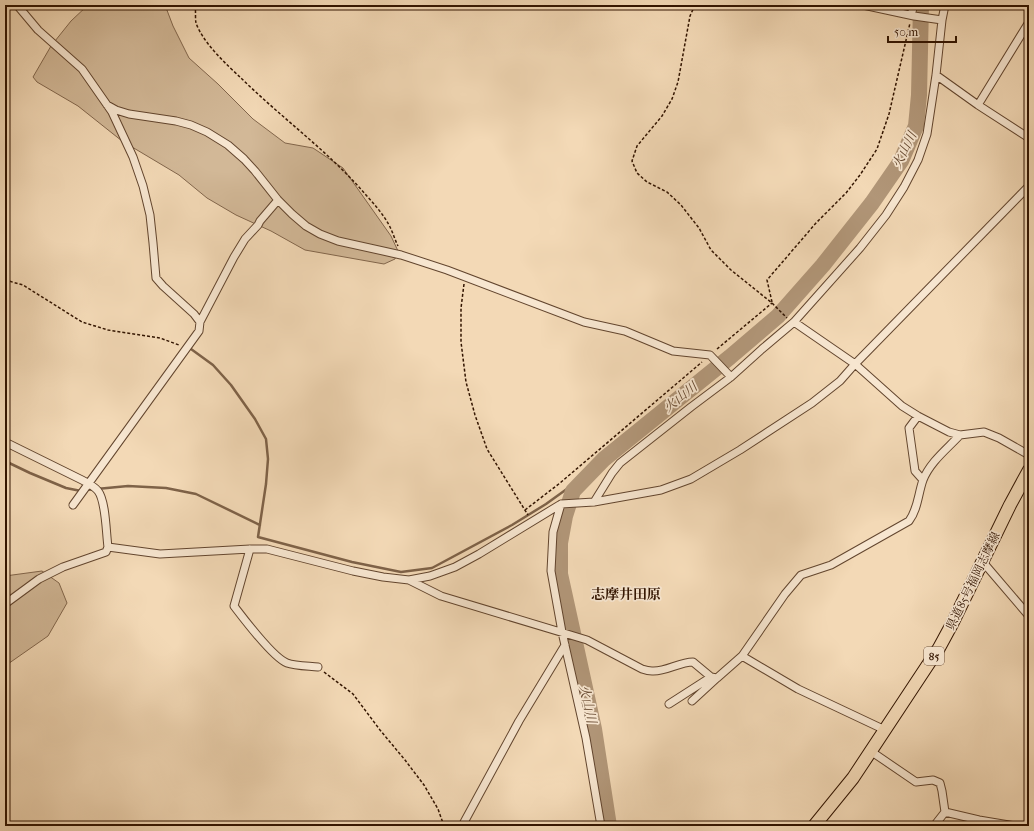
<svg xmlns="http://www.w3.org/2000/svg" width="1034" height="831" font-family="'IM FELL French Canon','Noto Serif JP',serif">
<style>
.green{fill:#d2b897;stroke:#82664c}
.lines{fill:none;stroke-linecap:round;stroke-linejoin:round}
.stream{stroke:#7e6248;stroke-width:2.5}
.river{stroke:#b19678;stroke-width:16}
.minor-casing{stroke:#62452e;stroke-width:9}
.primary-casing{stroke:#321400;stroke-width:14}
.path{stroke:#321400;stroke-width:1.5;stroke-dasharray:3 2;stroke-linecap:butt}
.minor{stroke:#f7e6d0;stroke-width:7}
.primary{stroke:#f3d9b6;stroke-width:12}
.labels{text-anchor:middle;dominant-baseline:central;stroke-width:3.5;stroke-linejoin:round;paint-order:stroke}
.shield{fill:#f7e6d0;stroke:#6d533e;stroke-width:1}
.shield-label{font-size:11px;font-weight:bold;fill:#321400}
.street-label{font-size:12px;fill:#321400;stroke:#f7e6d0}
.water-label{font-size:13px;font-style:italic;fill:#654830;stroke:#f7e6d0}
.quarter-label{font-size:14px;font-weight:bold;fill:#321400;stroke:#f7e6d0}
</style>
<rect width="100%" height="100%" fill="#f3d9b6"/>
<filter id="stains"><feTurbulence type="fractalNoise" baseFrequency=".005" numOctaves="4"/><feColorMatrix values="0 0 0 0 .2 0 0 0 0 .09 0 0 0 0 .02 0 0 0 .5 -.17"/></filter>
<radialGradient id="worn" r=".72"><stop offset=".6" stop-color="#630" stop-opacity="0"/><stop offset="1" stop-color="#630" stop-opacity=".3"/></radialGradient>
<path class="green" d="M 88,5 L 165,5 L 173,26 L 189,58 L 218,84 L 253,119 L 285,143 L 313,148 L 343,168 L 391,236 L 398,251 L 395,259 L 384,264 L 305,250 L 271,231 L 236,215 L 207,198 L 179,175 L 122,141 L 78,106 L 37,82 L 33,77 L 51,46 L 71,21 Z
M 42,571 L 59,583 L 67,603 L 48,636 L 5,666 L 5,576 Z"/>
<g class="lines">
<path class="stream" d="M 191,349 L 213,365 L 231,385 L 255,419 L 266,439 L 268,459 L 266,484 L 258,537 L 352,562 L 401,572 L 432,568 L 512,525 L 546,504 L 571,486 L 585,477
M 5,461 L 30,473 L 66,488 L 81,491
M 86,490 L 128,486 L 166,488 L 196,494 L 260,525"/>
<path class="river" d="M 609,826 L 594,729 L 560,574 L 560,543 L 565,516 L 573,491 L 604,459 L 730,357 L 778,316 L 823,265 L 872,203 L 901,161 L 916,126 L 919,95 L 921,5"/>
<g class="minor-casing">
<path id="minor" d="M 17,5 L 38,30 L 82,69 L 112,112 L 133,157 L 143,186 L 150,215 L 153,243 L 156,278 L 163,286 L 194,314 L 200,322
M 863,5 L 914,16 L 942,20
M 911,15 L 914,5
M 936,75 L 978,105 L 1029,138
M 107,105 L 116,110 L 129,114 L 176,121 L 191,125 L 207,132 L 228,145 L 244,159 L 255,171 L 278,200 L 292,214 L 306,226 L 320,234 L 338,241 L 401,255 L 447,270 L 584,322 L 625,331 L 673,351 L 710,355 L 731,377
M 978,105 L 1029,22
M 794,322 L 855,364 L 902,406 L 918,416 L 949,432 L 960,435 L 984,432 L 999,438 L 1029,455
M 918,416 L 909,428 L 915,471 L 923,480
M 5,442 L 82,480 C 88,483 94,486 98,491 C 106,501 106,533 108,547 L 106,552 L 63,567 L 39,579 L 5,604
M 594,502 L 612,473 L 620,463 L 691,407 L 731,377 L 762,349 L 794,322 L 860,248 L 886,215 L 904,187 L 918,160 L 927,134 L 936,75 L 942,20 L 945,5
M 561,504 L 553,532 L 551,571 L 562,632 L 586,738 L 601,826
M 73,505 L 199,331 L 200,322 L 234,257 L 245,239 L 258,225 L 260,221 L 278,200
M 108,547 L 160,554 L 250,549 L 267,549 L 353,571 L 383,577 L 409,580 L 441,596 L 587,640 L 642,669 C 645,670 649,671 652,671 C 666,672 679,662 693,662 L 711,677 L 717,678 L 742,656 L 785,594 L 801,575 L 831,565 L 909,521 C 918,509 918,494 923,480 C 930,462 947,449 960,435
M 250,549 L 234,606 C 244,619 273,658 287,663 C 295,666 309,666 318,667
M 982,561 L 1029,616
M 409,580 L 430,576 L 455,567 L 479,554 L 561,504 L 594,502 L 661,490 L 691,479 L 740,450 L 812,403 L 840,381 L 855,364 L 1029,186
M 742,656 L 798,689 L 885,730
M 692,701 L 717,678
M 669,704 L 711,677
M 872,752 L 916,782 L 933,780 L 940,783 L 942,791 L 945,812 L 934,826
M 945,812 L 979,820 L 1015,826
M 462,826 L 519,721 L 565,645"/>
</g>
<g class="primary-casing">
<path id="primary" d="M 814,826 L 853,778 L 939,648 L 952,624 L 1010,505 L 1029,470"/>
</g>
<path class="path" d="M 195,5 C 196,11 195,18 196,23 C 203,43 227,65 242,79 C 283,119 329,152 366,195 C 375,205 384,215 390,227 C 393,233 395,240 398,246
M 695,5 L 690,16 L 678,82 L 672,99 L 662,116 L 637,146 L 632,161 L 637,173 L 647,182 L 667,192 L 681,205 L 699,228 L 711,250 L 731,270 L 772,303 L 787,318
M 5,280 L 23,285 L 82,322 L 108,330 L 160,338 L 179,345
M 464,284 L 461,308 L 461,342 L 466,382 L 475,415 L 487,449 L 528,515
M 772,302 L 767,280 L 816,223 L 846,193 L 860,175 L 877,149 L 889,114 L 910,23
M 717,349 L 772,303
M 525,510 L 560,483 L 702,362
M 324,672 L 353,694 L 380,730 L 405,760 L 424,785 L 438,809 L 444,826"/>
<use href="#minor" class="minor"/>
<use href="#primary" class="primary"/>
</g>
<g class="labels">
<rect class="shield" x="924" y="647" width="20" height="18" rx="3"/>
<g class="shield-label">
<text x="934" y="656">85</text>
</g>
<g class="street-label">
<text transform="translate(973 581) rotate(-64)">県道85号福岡志摩線</text>
</g>
<g class="water-label">
<text transform="translate(904 150) rotate(-64)">火山川</text>
<text transform="translate(680 397) rotate(-39)">火山川</text>
<text transform="translate(588 704) rotate(78)">火山川</text>
</g>
<g class="quarter-label">
<text x="626" y="594">志摩井田原</text>
</g>
</g>
<rect width="1034" height="831" fill="none" stroke="#f3d9b6" stroke-width="20"/>
<rect x="6" y="6" width="1022" height="819" fill="none" stroke="#321400" stroke-width="2"/>
<rect x="10" y="10" width="1014" height="811" fill="none" stroke="#321400"/>
<path d="M888 36v6h68v-6" fill="none" stroke="#321400" stroke-width="2"/>
<text x="894" y="36" font-size="12" fill="#321400" stroke="#f7e6d0" stroke-width="3" paint-order="stroke">50 m</text>
<rect width="100%" height="100%" filter="url(#stains)"/>
<rect width="100%" height="100%" fill="url(#worn)"/>
</svg>
